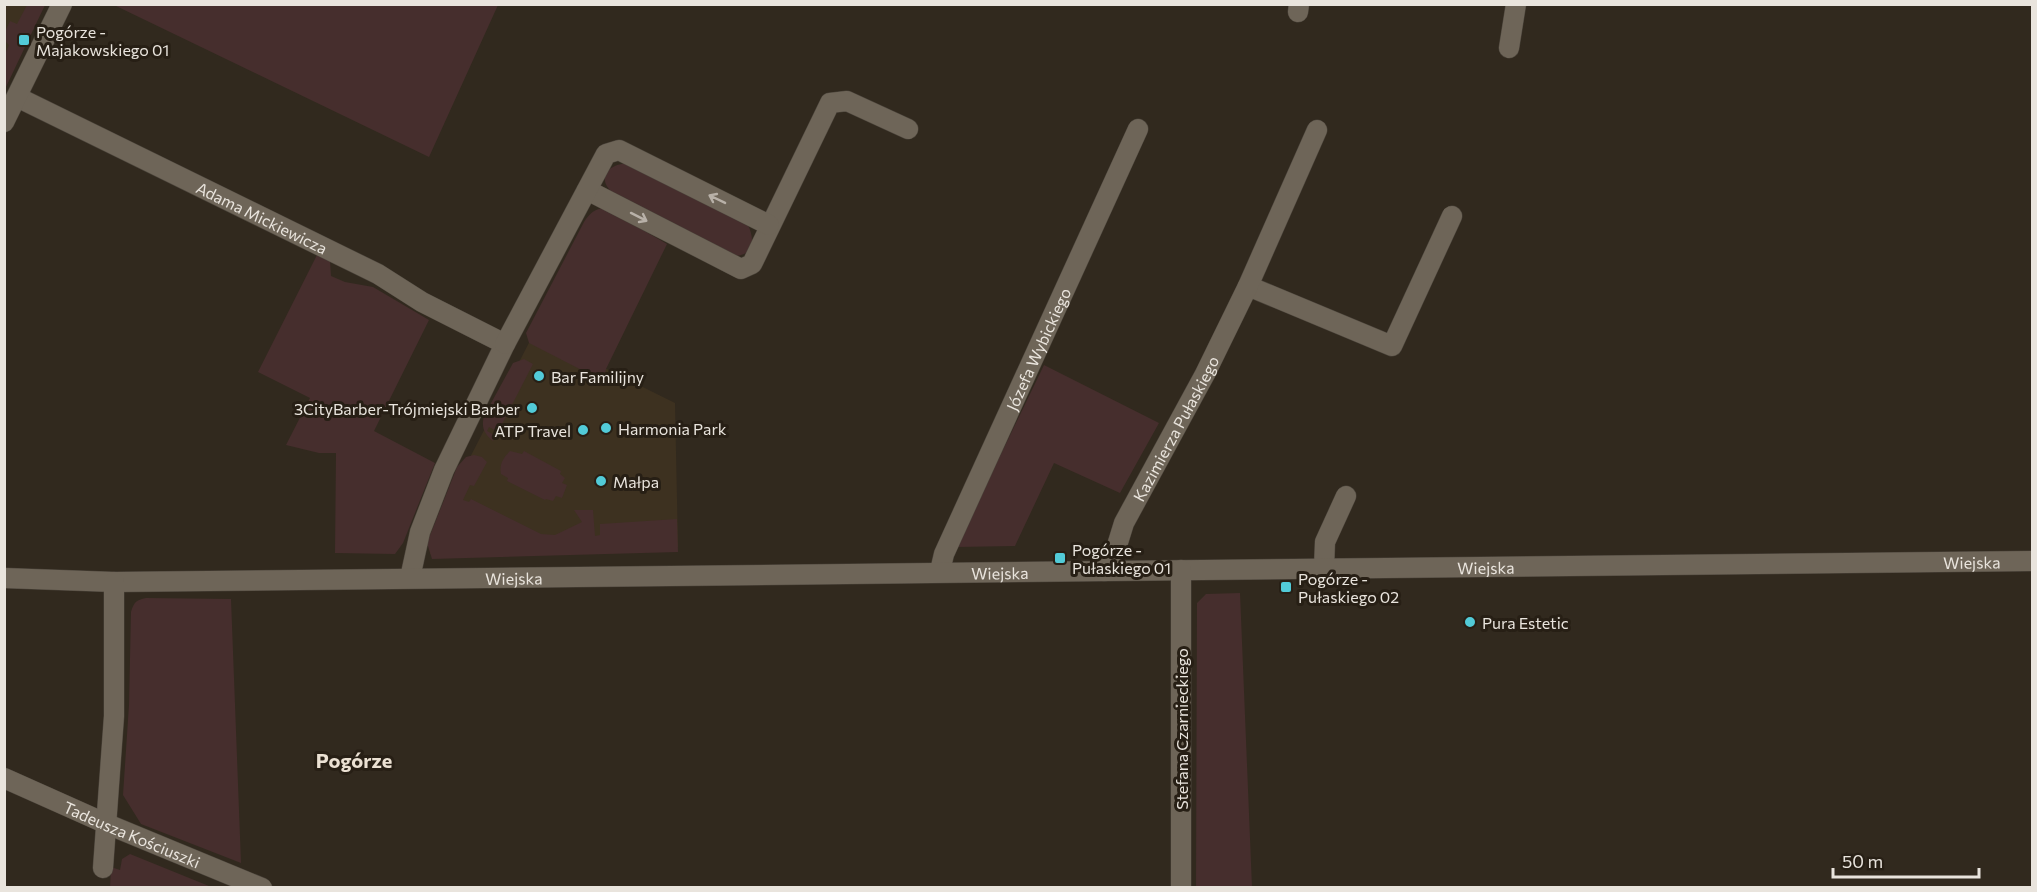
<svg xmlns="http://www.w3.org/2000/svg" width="2037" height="892" font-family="Commissioner,sans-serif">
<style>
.built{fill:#3d3120}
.green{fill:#462e2d}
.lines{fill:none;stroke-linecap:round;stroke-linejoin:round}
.minor-casing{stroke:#4b443b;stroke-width:21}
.minor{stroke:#6e6558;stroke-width:20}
.oneway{stroke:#b8b1a8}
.poi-dot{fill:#52cbd8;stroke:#271f15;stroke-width:2}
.labels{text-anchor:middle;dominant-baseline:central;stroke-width:6;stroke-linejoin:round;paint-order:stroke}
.poi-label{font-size:16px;fill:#e9e4dd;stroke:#271f15;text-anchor:start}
.street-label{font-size:16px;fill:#e9e4dd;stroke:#271f15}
.quarter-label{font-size:20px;font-weight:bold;fill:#ebe1d3;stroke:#271f15}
</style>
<rect width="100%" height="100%" fill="#31291e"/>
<path class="built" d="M 5,5 L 45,5 L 5,83 Z
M 534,333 L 675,403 L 678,547 L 430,554 L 429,537 Z"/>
<path class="green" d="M 27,5 L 45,5 L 5,89 L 5,54 L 9,45 L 5,41 L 5,32 L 10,21 L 17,24 Z
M 114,5 L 498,4 L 498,5 L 429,157 Z
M 631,163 L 748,225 C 756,242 753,257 731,256 L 615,195 C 594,178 608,163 631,163 Z
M 605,208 L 667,244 L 606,369 L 603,381 L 529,343 L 526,333 L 584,222 C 590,213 594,209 605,208 Z
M 318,253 L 330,261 L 331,276 L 345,282 L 373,287 L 429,320 L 374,431 L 435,463 L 403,543 L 395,554 L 335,553 L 336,453 L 319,453 L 286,445 L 310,398 L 258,372 Z
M 524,359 L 533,364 L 498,432 L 489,427 L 487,431 L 496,436 L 493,441 C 484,434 481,427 484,416 L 513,363 Z
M 1044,365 L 1159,423 L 1120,493 L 1054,463 L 1015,546 L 956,547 Z
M 510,451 L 522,454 L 524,451 L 561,471 L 560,474 L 565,478 L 562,483 L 567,485 L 562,498 L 556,496 L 553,501 L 546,499 L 545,500 L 507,481 L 508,478 L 501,474 C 499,465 503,458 510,451 Z
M 474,455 L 482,457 L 487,462 L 474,486 L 470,485 L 463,500 L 469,502 L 471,499 L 541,534 L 555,535 L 582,522 L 574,510 L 593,510 L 595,536 L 600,535 L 600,524 L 677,519 L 678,552 L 432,559 L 427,543 L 457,467 L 466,457 Z
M 1240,593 L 1252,887 L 1196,887 L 1197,603 L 1206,594 Z
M 146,598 L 231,599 L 241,863 L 141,824 L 123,795 L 129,705 L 131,612 C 134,602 136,600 146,598 Z
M 130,854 L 209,886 L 209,888 L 110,888 L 111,867 L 120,870 L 122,859 Z"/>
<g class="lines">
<g class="minor-casing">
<g id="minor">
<path d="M 1298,12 L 1299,4"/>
<path d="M 1509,48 L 1516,4"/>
<path id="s1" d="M 17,97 L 378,274 L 422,302 L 505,344 L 444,470 L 420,532 L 410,578"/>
<path d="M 4,122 L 62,4"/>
<path d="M 587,190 L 741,269 L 752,264 L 830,103 L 847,101 L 908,129"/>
<path d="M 1248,286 L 1392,346 L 1452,216"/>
<path d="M 505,344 L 606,154 L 619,150 L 769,225"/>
<path d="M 1324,568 L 1325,542 L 1346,496"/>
<path id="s2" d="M 940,571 L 944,554 L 1138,129"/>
<path id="s3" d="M 1104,571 L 1115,552 L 1124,523 L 1205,374 L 1248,286 L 1317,130"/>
<path id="s4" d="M 4,578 L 114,582 L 2032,561"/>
<path id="s5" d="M 4,778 L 107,824 L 262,888"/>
<path d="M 103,868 L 114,716 L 114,582"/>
<path d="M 1181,888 L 1181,570"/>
</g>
</g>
<use href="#minor" class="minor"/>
</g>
<defs><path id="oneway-shaft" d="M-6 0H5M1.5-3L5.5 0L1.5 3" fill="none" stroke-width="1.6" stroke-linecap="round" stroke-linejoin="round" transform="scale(1.5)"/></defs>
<g class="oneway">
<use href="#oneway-shaft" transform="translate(717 199) rotate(-154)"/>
<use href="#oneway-shaft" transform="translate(639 217) rotate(27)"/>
</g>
<g class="poi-dot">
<rect x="18" y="34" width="12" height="12" rx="3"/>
<circle cx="539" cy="376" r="6"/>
<circle cx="532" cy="408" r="6"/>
<circle cx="606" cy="428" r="6"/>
<circle cx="583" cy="430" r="6"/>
<circle cx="601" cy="481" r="6"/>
<rect x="1054" y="552" width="12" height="12" rx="3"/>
<rect x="1280" y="581" width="12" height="12" rx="3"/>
<circle cx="1470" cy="622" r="6"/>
</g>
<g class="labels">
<g class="poi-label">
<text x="36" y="31">Pogórze -<tspan x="36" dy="18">Majakowskiego 01</tspan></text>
<text x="551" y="376">Bar Familijny</text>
<text x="520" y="408" text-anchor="end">3CityBarber-Trójmiejski Barber</text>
<text x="618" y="428">Harmonia Park</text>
<text x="571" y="430" text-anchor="end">ATP Travel</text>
<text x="613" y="481">Małpa</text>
<text x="1072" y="549">Pogórze -<tspan x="1072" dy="18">Pułaskiego 01</tspan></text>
<text x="1298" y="578">Pogórze -<tspan x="1298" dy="18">Pułaskiego 02</tspan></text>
<text x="1482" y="622">Pura Estetic</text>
</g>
<g class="street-label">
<text stroke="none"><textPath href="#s1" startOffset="273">Adama Mickiewicza</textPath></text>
<text stroke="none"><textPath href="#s2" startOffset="243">Józefa Wybickiego</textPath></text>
<text stroke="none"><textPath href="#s3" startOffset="160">Kazimierza Pułaskiego</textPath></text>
<text stroke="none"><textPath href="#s4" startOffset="1968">Wiejska</textPath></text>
<text stroke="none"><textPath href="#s4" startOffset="1482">Wiejska</textPath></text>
<text stroke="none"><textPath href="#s4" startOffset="996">Wiejska</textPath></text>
<text stroke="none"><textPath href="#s4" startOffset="510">Wiejska</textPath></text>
<text transform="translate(1181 729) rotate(-90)">Stefana Czarnieckiego</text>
<text stroke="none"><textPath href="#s5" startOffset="140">Tadeusza Kościuszki</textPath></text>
</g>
<g class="quarter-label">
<text x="354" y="760">Pogórze</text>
</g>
</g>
<rect width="2037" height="892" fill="none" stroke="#e9e4dd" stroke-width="12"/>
<path d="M1833 868v9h146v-9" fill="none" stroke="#e9e4dd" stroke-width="3"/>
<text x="1842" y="868" font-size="18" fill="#e9e4dd" stroke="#271f15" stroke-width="4.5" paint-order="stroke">50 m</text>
</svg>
